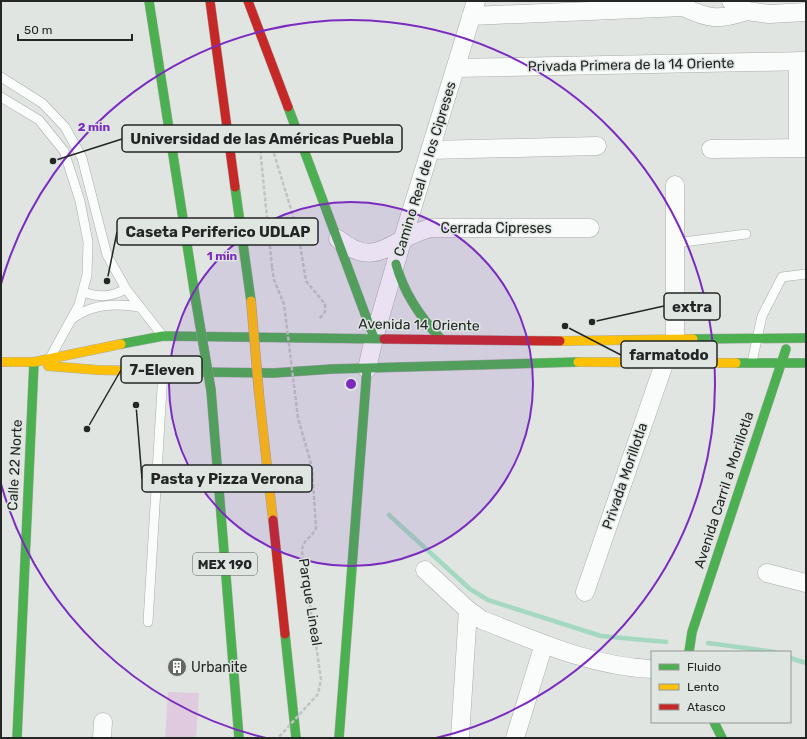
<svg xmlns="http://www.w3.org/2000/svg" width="807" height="739" font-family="Rubik,sans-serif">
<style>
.green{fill:#e0cadf}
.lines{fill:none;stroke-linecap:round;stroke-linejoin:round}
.stream{stroke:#a4d8c0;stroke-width:4.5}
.lane-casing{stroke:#a9acaa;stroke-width:10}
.street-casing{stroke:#a9acaa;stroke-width:19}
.fast-casing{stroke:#a9acaa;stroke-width:10}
.slow-casing{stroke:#a9acaa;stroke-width:10}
.jam-casing{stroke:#a9acaa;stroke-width:10}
.path{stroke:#c3c3c3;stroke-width:2.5;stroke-dasharray:4 2;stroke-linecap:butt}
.lane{stroke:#fafbfb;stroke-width:9}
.street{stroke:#fafbfb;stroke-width:18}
.fast{stroke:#4caf50;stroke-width:9}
.slow{stroke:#ffc107;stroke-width:9}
.jam{stroke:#c62828;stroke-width:9}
.fast-bridge-casing{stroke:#a49da4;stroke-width:10;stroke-linecap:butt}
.slow-bridge-casing{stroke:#a49da4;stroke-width:10;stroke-linecap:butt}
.path-bridge{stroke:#c3c3c3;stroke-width:2.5;stroke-dasharray:4 2;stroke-linecap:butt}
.fast-bridge{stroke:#4caf50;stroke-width:9}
.slow-bridge{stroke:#ffc107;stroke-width:9}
.ring{fill:none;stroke:#7b2cbf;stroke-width:2}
.labels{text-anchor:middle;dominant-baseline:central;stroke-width:3;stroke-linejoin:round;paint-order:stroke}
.shield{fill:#dfe6e2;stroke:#5b605d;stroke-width:1}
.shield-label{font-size:13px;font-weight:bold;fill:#232624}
.street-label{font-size:14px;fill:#232624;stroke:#dfe6e2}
.poi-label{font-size:14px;fill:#232624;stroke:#dfe6e2;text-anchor:start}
.centre{fill:#7b2cbf;stroke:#dfe6e2;stroke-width:2}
.ring-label{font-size:12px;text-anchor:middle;font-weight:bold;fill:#7b2cbf;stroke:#dfe6e2;stroke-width:3;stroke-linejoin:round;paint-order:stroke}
.leader{fill:none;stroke:#232624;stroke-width:1.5}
.callout-dot{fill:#232624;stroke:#dfe6e2;stroke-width:1.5}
.callout{fill:#dfe6e2;stroke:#232624;stroke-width:1.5}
.callout-label{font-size:15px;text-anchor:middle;font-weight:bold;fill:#232624}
</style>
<rect width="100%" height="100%" fill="#e0e5e2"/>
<path class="green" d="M 168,692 L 199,693 L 196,738 L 165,738 Z"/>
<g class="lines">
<path class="stream" d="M 389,515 L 470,589 L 488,600 L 601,636 L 666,642
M 708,643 L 775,652
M 790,658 L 806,663"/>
<g class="lane-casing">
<path id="lane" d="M 1,77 L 42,103 L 65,127 L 82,158 L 107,255 L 126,289 L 162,335
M 1,97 L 39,120 L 64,151 L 80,201 L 88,242 L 87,275 L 79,305 L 51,356
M 675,243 L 746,234
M 83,292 C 100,298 110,297 126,289
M 72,319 C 91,304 116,303 139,307
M 752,362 L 762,316 L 782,277 L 806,274
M 148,622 L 163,372"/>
</g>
<g class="street-casing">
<path id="street" d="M 731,1 L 747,11 L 769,14 L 806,12
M 471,16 L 683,7 C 710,20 720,20 747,11
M 798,61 L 798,148
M 456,68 L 806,61
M 711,149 L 806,148
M 430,150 L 597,146
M 675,185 L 675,339
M 338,239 C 378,272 393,236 431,228 L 590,228
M 367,369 L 374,338 L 403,238 L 476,1
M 425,570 L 468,610 L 482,620 C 536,641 593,667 652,669
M 767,573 L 806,583
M 585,592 L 665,361
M 102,738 L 103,722
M 460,738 L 468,610
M 515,738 L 544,644"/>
</g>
<g class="fast-casing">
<path id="fast" d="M 149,1 L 196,302
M 288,107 L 374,338
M 235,187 L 251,301
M 396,264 C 404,294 420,317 441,339
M 693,339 L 806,338
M 121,344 L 163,336 L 384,339
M 736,363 L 806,363
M 194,372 L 274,373 L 332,369 L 578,362
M 211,390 L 239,738
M 285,634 L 296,738
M 689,652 L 692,632 L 786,349
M 714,722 L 722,738
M 17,738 L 34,362
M 339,738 L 367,369"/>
</g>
<g class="slow-casing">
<path id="slow" d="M 560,341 L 693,339
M 1,362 L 34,362 L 121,344
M 578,362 L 736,363
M 48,366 L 98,370 L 194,372
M 259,394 L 273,520"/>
</g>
<g class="jam-casing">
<path id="jam" d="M 210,1 L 235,187
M 248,1 L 288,107
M 384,339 L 560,341
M 273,520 L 285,634"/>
</g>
<path class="path" d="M 272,267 L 260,148 L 272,147 L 298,232 L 306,281 L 325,304 L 325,312 L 319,319"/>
<use href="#lane" class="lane"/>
<use href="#street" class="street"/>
<use href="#fast" class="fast"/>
<use href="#slow" class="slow"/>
<use href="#jam" class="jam"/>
<g class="fast-bridge-casing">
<path id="fast-bridge" d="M 196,302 L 211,390"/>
</g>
<g class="slow-bridge-casing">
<path id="slow-bridge" d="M 251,301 L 259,394"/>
</g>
<path class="path-bridge" d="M 272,267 L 274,280 L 284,304 L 298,418 L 312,467 L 316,528 C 312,538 302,540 302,551 L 321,679 L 318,694 L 278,738"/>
<use href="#fast-bridge" class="fast-bridge"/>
<use href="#slow-bridge" class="slow-bridge"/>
</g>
<circle cx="351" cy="384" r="182" fill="#7b2cbf" fill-opacity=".12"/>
<g class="ring">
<circle cx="351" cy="384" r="182"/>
<path d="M266 738A364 364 0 0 1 1 484M1 284A364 364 0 1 1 436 738"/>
</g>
<defs>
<g id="building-disc" transform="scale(1)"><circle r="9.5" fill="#656966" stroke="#dfe6e2"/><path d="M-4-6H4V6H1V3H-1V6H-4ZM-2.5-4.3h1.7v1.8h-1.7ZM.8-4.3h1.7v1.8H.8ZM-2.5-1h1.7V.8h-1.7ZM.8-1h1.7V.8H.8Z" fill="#fff"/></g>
</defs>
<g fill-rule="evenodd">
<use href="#building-disc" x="177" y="667"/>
</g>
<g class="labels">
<rect class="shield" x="193" y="553" width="64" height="22" rx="3"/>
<g class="shield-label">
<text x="225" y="564">MEX 190</text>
</g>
<g class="street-label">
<text transform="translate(631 65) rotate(-1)">Privada Primera de la 14 Oriente</text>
<text transform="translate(425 169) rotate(-73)">Camino Real de los Cipreses</text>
<text x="496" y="228">Cerrada Cipreses</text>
<text transform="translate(419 325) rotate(1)">Avenida 14 Oriente</text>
<text transform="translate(15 465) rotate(-87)">Calle 22 Norte</text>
<text transform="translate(625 476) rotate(-71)">Privada Morillotla</text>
<text transform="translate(724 490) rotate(-72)">Avenida Carril a Morillotla</text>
<text transform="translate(310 602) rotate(81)">Parque Lineal</text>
</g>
<g class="poi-label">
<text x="191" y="667">Urbanite</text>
</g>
</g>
<circle cx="351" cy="384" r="6" class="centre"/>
<g class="ring-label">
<text x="94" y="131">2 min</text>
<text x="222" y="260">1 min</text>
</g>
<path class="leader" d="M53 161L122 139M107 281L117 232M592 322L664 306M565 326L621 355M87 429L121 370M136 405L142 479"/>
<g class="callout-dot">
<circle cx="53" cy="161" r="4"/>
<circle cx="107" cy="281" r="4"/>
<circle cx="592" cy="322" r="4"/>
<circle cx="565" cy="326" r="4"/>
<circle cx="87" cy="429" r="4"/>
<circle cx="136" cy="405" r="4"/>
</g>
<g class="callout">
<rect x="122" y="125" width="280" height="27" rx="4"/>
<rect x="117" y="218" width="201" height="27" rx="4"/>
<rect x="664" y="293" width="56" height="27" rx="4"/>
<rect x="621" y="341" width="96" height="27" rx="4"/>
<rect x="121" y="356" width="81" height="27" rx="4"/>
<rect x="142" y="465" width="170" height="27" rx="4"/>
</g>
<g class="callout-label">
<text x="262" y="144">Universidad de las Américas Puebla</text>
<text x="218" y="237">Caseta Periferico UDLAP</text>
<text x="692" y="312">extra</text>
<text x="669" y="360">farmatodo</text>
<text x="162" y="375">7-Eleven</text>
<text x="227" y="484">Pasta y Pizza Verona</text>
</g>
<rect width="807" height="739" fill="none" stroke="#232624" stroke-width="4"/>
<rect x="651" y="651" width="140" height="72" fill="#dfe6e2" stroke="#949996"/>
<rect x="659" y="664" width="20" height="6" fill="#4caf50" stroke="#949996"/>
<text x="687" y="671" font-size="12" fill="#232624">Fluido</text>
<rect x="659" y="684" width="20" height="6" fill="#ffc107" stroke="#949996"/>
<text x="687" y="691" font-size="12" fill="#232624">Lento</text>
<rect x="659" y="704" width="20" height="6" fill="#c62828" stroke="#949996"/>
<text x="687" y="711" font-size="12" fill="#232624">Atasco</text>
<path d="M18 34v6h114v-6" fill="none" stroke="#232624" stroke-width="2"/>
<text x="24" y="34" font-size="12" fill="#232624" stroke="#dfe6e2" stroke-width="3" paint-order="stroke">50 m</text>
</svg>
